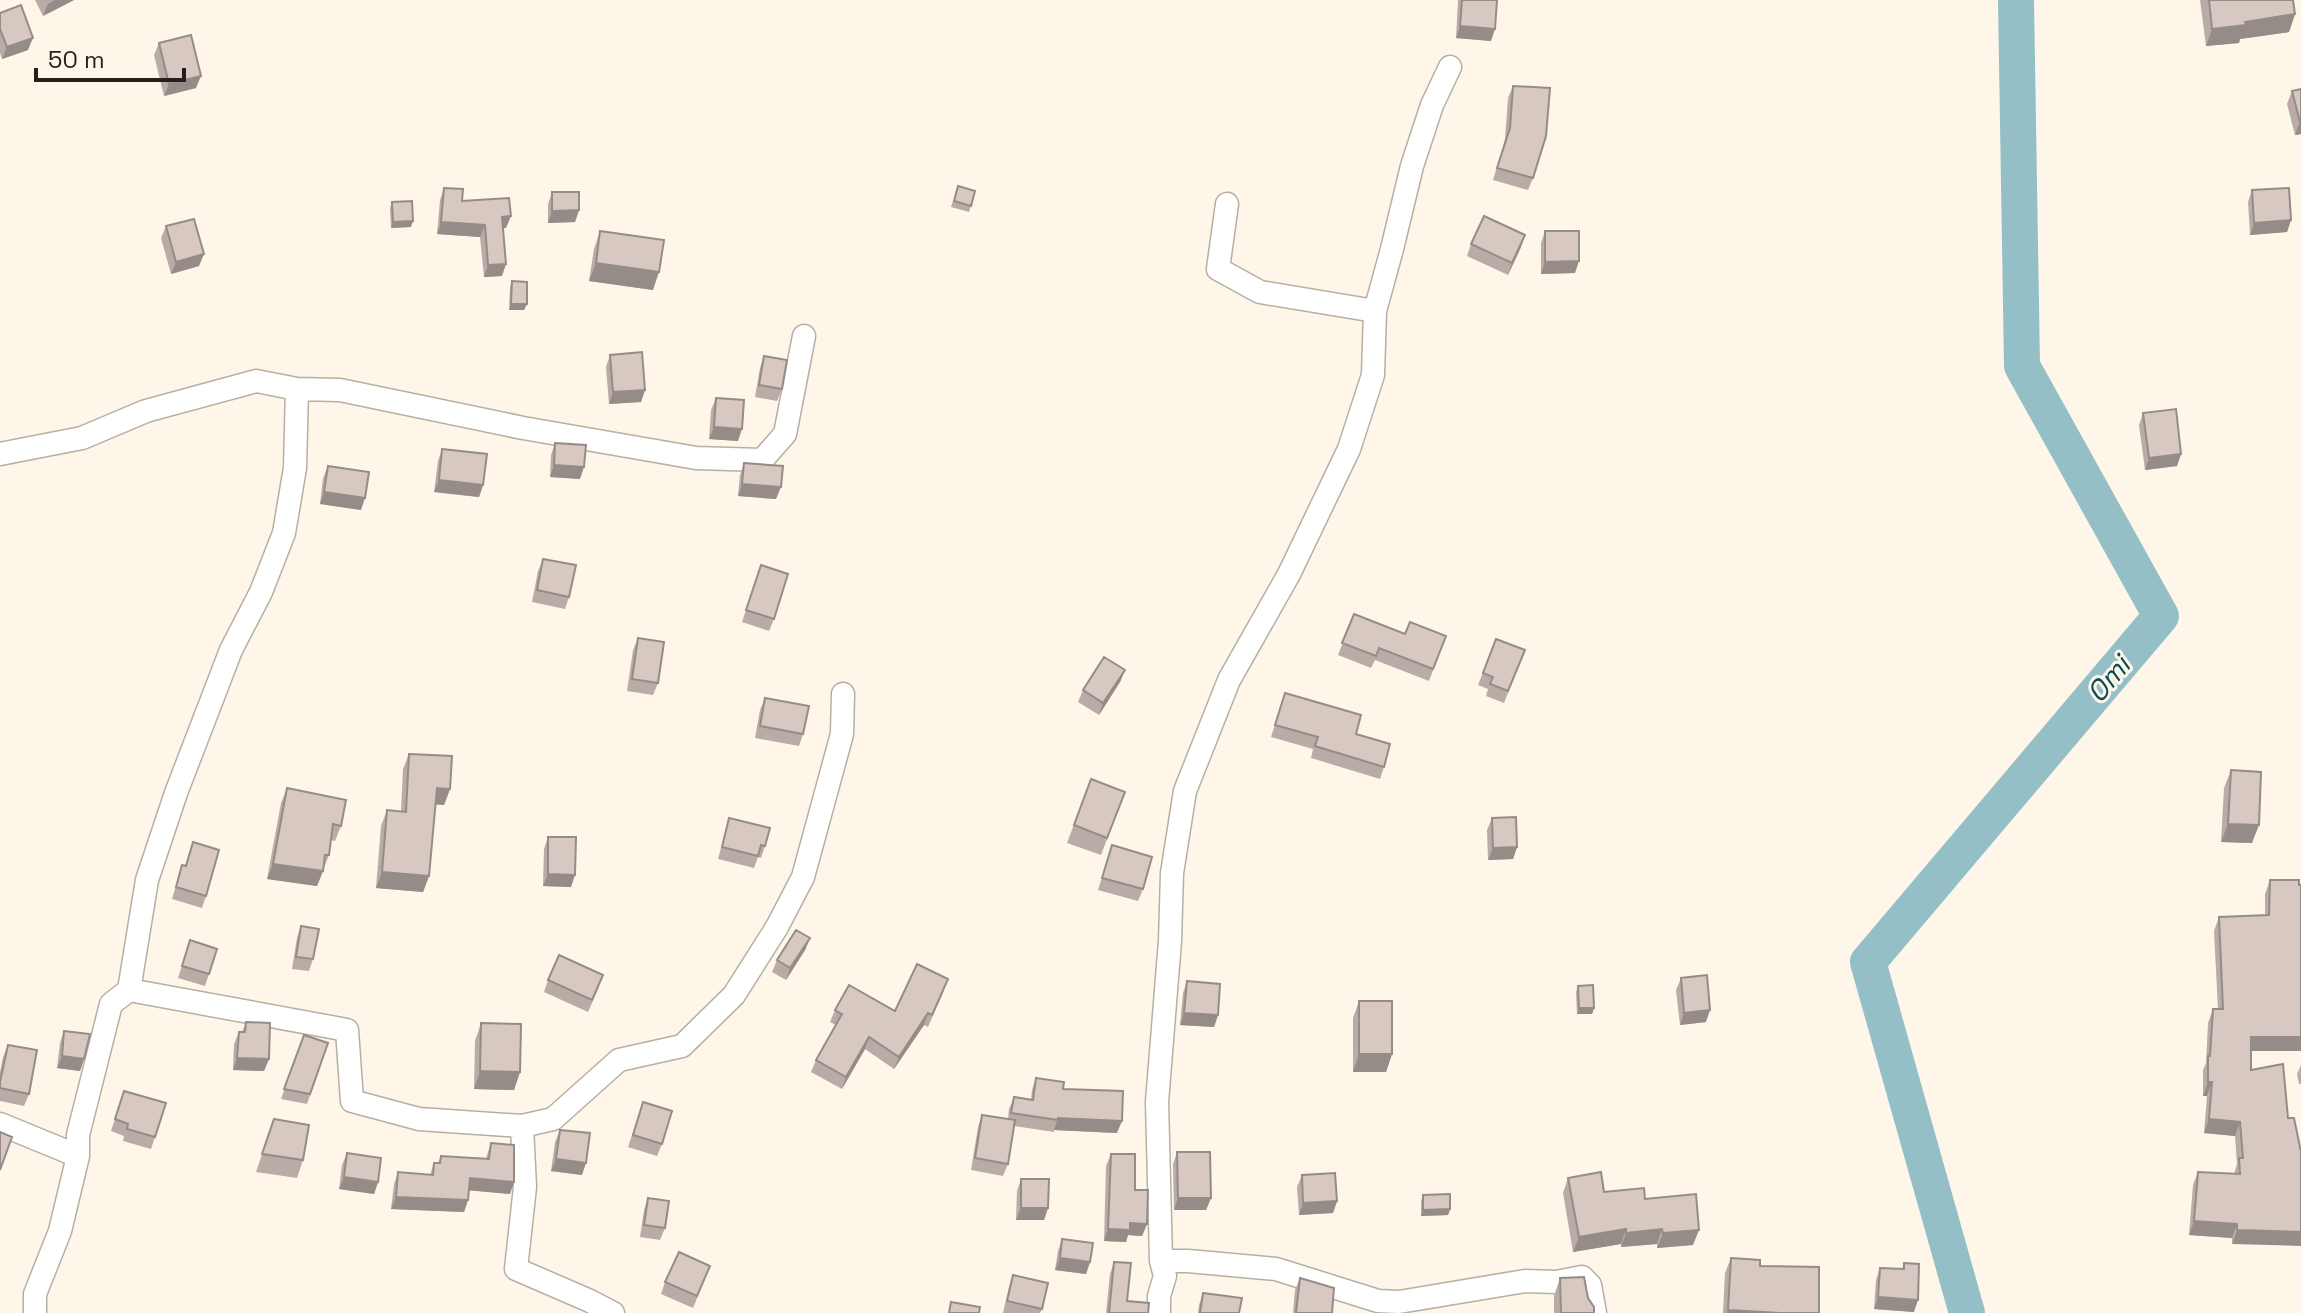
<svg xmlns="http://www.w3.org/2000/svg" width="2301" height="1313" font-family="'Space Grotesk',sans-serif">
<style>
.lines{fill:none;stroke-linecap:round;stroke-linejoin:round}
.river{stroke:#94bfc7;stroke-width:36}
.minor-casing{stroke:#b7afa3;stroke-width:25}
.minor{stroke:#fff;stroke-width:22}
.wall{fill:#b9aca6}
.shaded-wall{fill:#968c87}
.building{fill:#d7c8c1;stroke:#968c87;stroke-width:2}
.labels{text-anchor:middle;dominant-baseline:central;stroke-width:6;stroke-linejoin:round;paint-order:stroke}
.water-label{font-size:28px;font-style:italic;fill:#084a53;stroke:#fef6e9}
</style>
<rect width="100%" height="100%" fill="#fef6e9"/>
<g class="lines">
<path class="river" d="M 1967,1313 L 1868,962 L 2161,616 L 2022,366 L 2016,0"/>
<g class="minor-casing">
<path id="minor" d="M 1227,204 L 1218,269 L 1260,292 L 1375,311
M 0,454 L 82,438 L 146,411 L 256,381 L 297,389 L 340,390 L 523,428 L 696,458 L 762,460 L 785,434 L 804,336
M 129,990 L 147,880 L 176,793 L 231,650 L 261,592 L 284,533 L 295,468 L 297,389
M 0,1124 L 78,1156
M 522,1126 L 553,1119 L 619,1060 L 682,1046 L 734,995 L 777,927 L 803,877 L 842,734 L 843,694
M 1161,1261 L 1188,1261 L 1276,1269 L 1378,1301 L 1399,1302 L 1525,1281 L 1556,1282 L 1582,1277 L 1590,1285 L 1595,1313
M 35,1313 L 35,1294 L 60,1231 L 78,1156 L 78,1135 L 111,1004 L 129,990 L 347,1030 L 352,1101 L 419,1119 L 522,1126 L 525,1187 L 516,1269 L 590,1301 L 613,1313
M 1159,1313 L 1159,1296 L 1165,1276 L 1161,1261 L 1157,1102 L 1170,941 L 1172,873 L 1185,791 L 1229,680 L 1289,574 L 1349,449 L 1373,375 L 1375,311 L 1392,249 L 1412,166 L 1432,105 L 1450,67"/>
</g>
<use href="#minor" class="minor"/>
</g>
<path class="wall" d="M 35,0 L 74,0 L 43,16 Z
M 1458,0 L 1497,0 L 1491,41 L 1456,38 Z
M 2200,0 L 2293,0 L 2295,14 L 2289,32 L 2240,39 L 2239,43 L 2206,46 Z
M 0,13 L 28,50 L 2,59 L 0,53 Z
M 159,43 L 196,88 L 164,96 L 154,55 Z
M 1513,86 L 1533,178 L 1528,190 L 1493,180 L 1505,139 L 1508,98 Z
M 2301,89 L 2301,134 L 2295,135 L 2287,104 L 2292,91 Z
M 958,186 L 975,191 L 969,212 L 951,207 Z
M 444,188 L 462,201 L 506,228 L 503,228 L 502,276 L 484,277 L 480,237 L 437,234 L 440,200 Z
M 2252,190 L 2291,220 L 2287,232 L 2250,235 L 2248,202 Z
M 552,192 L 579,210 L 575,222 L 548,223 L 548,204 Z
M 392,202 L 411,227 L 391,228 L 390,208 Z
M 166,226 L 199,266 L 171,274 L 161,238 Z
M 600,231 L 653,290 L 589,281 L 594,249 Z
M 1545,231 L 1575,273 L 1541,274 L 1541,243 Z
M 1471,244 L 1521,247 L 1508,275 L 1467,256 Z
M 512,281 L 527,304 L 524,310 L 509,310 L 510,287 Z
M 610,355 L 645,390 L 641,402 L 609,404 L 606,367 Z
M 764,356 L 782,389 L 777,401 L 755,397 L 760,368 Z
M 716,398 L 738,441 L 709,439 L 711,410 Z
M 2143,413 L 2181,454 L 2177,466 L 2145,470 L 2139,425 Z
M 555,443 L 580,479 L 550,477 L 551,455 Z
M 442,449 L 483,485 L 479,497 L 434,492 L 438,461 Z
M 744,463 L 776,499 L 738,496 L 740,475 Z
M 328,466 L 361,510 L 320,504 L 323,478 Z
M 543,559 L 569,597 L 565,609 L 532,602 L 538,571 Z
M 761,565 L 774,619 L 769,631 L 742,622 Z
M 1354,614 L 1405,634 L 1446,636 L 1429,681 L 1375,660 L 1371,668 L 1338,655 Z
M 638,638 L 658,683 L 653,695 L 627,691 L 633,650 Z
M 1496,639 L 1525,650 L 1504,703 L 1486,696 L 1488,689 L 1478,685 Z
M 1125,670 L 1120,682 L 1099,715 L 1078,702 L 1083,690 Z
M 1285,693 L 1356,734 L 1384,767 L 1380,779 L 1311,758 L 1313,749 L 1271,737 Z
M 765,698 L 803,734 L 799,746 L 755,738 L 760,710 Z
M 409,754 L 450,789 L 444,805 L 435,804 L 429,876 L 423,892 L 376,888 L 381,826 L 387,810 L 401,811 L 403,769 Z
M 2231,770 L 2252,843 L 2221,842 L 2224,788 Z
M 1091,779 L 1125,792 L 1101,855 L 1067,843 Z
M 287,788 L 341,826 L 335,841 L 331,840 L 329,855 L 317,886 L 267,879 L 281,803 Z
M 729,818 L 765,846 L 761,858 L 758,857 L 754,868 L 718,859 Z
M 1492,818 L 1517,847 L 1513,859 L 1488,860 L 1487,830 Z
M 548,837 L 571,887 L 543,886 L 544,849 Z
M 193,842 L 206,896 L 202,908 L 172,899 L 182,865 L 185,866 Z
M 1112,845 L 1143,889 L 1138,901 L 1098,890 Z
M 2270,880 L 2301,1051 L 2251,1051 L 2251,1070 L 2288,1118 L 2232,1244 L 2232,1238 L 2189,1235 L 2193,1185 L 2198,1172 L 2234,1174 L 2237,1164 L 2235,1136 L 2204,1133 L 2207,1096 L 2203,1096 L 2203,1070 L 2206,1063 L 2208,1023 L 2213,1009 L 2218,1009 L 2214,931 L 2219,917 L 2265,915 L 2265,894 Z
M 301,926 L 313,959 L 309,971 L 292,969 L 297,938 Z
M 810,938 L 805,950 L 786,980 L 772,972 L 777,960 Z
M 190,940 L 209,974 L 205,986 L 178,978 Z
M 1681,978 L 1706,1022 L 1680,1025 L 1676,990 Z
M 548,980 L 599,987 L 588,1012 L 544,992 Z
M 1187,981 L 1218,1015 L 1214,1027 L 1180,1025 L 1183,993 Z
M 1578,986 L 1594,1008 L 1592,1014 L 1577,1014 L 1576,992 Z
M 944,991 L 928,1027 L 924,1025 L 894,1069 L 865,1049 L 842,1089 L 811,1072 L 816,1060 L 836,1025 L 830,1022 L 835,1010 L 895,1011 Z
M 1359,1001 L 1392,1054 L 1386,1072 L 1353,1072 L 1353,1018 Z
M 246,1022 L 269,1059 L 264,1071 L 233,1070 L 234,1044 L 239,1032 L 242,1032 Z
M 481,1023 L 520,1072 L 514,1090 L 474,1089 L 475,1041 Z
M 64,1031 L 84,1059 L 80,1071 L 57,1068 L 60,1043 Z
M 304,1035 L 328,1043 L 307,1104 L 281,1099 Z
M 8,1045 L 29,1094 L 24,1106 L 0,1101 L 0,1072 L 3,1057 Z
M 2301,1065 L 2301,1084 L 2299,1084 L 2297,1074 Z
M 1036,1078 L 1063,1089 L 1117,1133 L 1054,1130 L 1054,1132 L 1014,1126 L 1008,1164 L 1003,1176 L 971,1170 L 978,1127 L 982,1115 L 1008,1119 L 1009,1109 L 1014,1097 L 1031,1100 L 1032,1090 Z
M 124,1091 L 155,1137 L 151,1149 L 123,1141 L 124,1136 L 111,1131 Z
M 639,1114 L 662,1144 L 657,1156 L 628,1147 Z
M 274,1119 L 303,1160 L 297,1178 L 256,1172 Z
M 560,1130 L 582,1175 L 551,1171 L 555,1142 Z
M 491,1143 L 514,1182 L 510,1194 L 469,1190 L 468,1200 L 464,1212 L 391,1209 L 394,1184 L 398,1172 L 430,1175 L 434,1163 L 438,1163 L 441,1156 L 486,1158 Z
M 1177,1152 L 1211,1198 L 1206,1210 L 1174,1210 L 1173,1164 Z
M 347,1153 L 378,1182 L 374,1194 L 339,1189 L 342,1165 Z
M 1111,1154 L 1135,1190 L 1147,1224 L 1142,1236 L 1128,1235 L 1126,1242 L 1104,1241 L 1106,1166 Z
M 1302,1175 L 1337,1201 L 1333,1213 L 1299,1215 L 1297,1187 Z
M 1568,1178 L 1604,1192 L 1645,1199 L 1693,1245 L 1657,1248 L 1657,1244 L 1621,1247 L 1621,1244 L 1573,1252 L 1563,1193 Z
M 1021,1179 L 1048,1208 L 1044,1220 L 1016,1220 L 1017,1191 Z
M 1423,1195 L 1450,1209 L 1448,1215 L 1421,1216 L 1421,1201 Z
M 648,1198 L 665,1228 L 660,1240 L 640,1237 L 644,1210 Z
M 1062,1239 L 1090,1262 L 1086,1274 L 1055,1270 L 1058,1251 Z
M 1731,1258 L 1760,1266 L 1819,1313 L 1723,1313 L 1725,1273 Z
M 1114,1262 L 1127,1301 L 1148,1313 L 1106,1313 L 1110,1274 Z
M 1904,1263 L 1914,1312 L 1874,1309 L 1876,1280 L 1880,1268 L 1902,1269 Z
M 710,1266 L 693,1308 L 661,1294 L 665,1282 Z
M 1013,1275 L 1042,1309 L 1040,1313 L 1003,1313 L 1009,1287 Z
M 1300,1278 L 1332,1313 L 1293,1313 L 1295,1290 Z
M 1560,1278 L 1588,1298 L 1594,1313 L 1554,1313 L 1554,1296 Z
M 1203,1293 L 1239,1313 L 1198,1313 L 1199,1305 Z"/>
<path class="shaded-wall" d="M 55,0 L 74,0 L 43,16 L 48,4 Z
M 2295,14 L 2289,32 L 2240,39 L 2239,43 L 2206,46 L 2212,29 L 2245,22 Z
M 1460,26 L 1495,29 L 1491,41 L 1456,38 Z
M 33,38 L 28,50 L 2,59 L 7,47 Z
M 201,76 L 196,88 L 164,96 L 169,84 Z
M 2301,121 L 2301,134 L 2295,135 L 2300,122 Z
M 579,210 L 575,222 L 548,223 L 552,211 Z
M 511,216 L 506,228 L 498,229 L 502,217 Z
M 2291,220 L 2287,232 L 2250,235 L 2254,223 Z
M 413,221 L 411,227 L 391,228 L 393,222 Z
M 441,222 L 485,225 L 480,237 L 437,234 Z
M 1525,235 L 1521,247 L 1508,275 L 1512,263 Z
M 204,254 L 199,266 L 171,274 L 176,262 Z
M 1579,261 L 1575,273 L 1541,274 L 1545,262 Z
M 596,263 L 659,272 L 653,290 L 589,281 Z
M 506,264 L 502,276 L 484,277 L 488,265 Z
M 511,304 L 527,304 L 524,310 L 509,310 Z
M 645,390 L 641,402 L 609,404 L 613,392 Z
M 714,427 L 742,429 L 738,441 L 709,439 Z
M 2181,454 L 2177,466 L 2145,470 L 2149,458 Z
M 554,465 L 584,467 L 580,479 L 550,477 Z
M 439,480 L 483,485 L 479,497 L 434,492 Z
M 742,484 L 781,487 L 776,499 L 738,496 Z
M 324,492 L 365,498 L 361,510 L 320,504 Z
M 1125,670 L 1120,682 L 1099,715 L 1103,703 Z
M 437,788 L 450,789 L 444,805 L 431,804 Z
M 2228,824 L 2259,825 L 2252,843 L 2221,842 Z
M 1517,847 L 1513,859 L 1488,860 L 1493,848 Z
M 273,864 L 323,871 L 317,886 L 267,879 Z
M 382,872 L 429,876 L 423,892 L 376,888 Z
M 548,874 L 575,875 L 571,887 L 543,886 Z
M 810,938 L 805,950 L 786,980 L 790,968 Z
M 1579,1008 L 1594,1008 L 1592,1014 L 1577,1014 Z
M 1710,1010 L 1706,1022 L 1680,1025 L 1684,1013 Z
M 928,1013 L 924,1025 L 894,1069 L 899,1057 Z
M 1184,1013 L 1218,1015 L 1214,1027 L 1180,1025 Z
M 869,1037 L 865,1049 L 842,1089 L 846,1077 Z
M 2251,1037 L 2301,1037 L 2301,1051 L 2246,1051 Z
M 1359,1054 L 1392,1054 L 1386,1072 L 1353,1072 Z
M 62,1056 L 84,1059 L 80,1071 L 57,1068 Z
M 237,1058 L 269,1059 L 264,1071 L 233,1070 Z
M 480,1071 L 520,1072 L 514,1090 L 474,1089 Z
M 2208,1082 L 2212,1082 L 2207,1096 L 2203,1096 Z
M 1058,1118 L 1122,1121 L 1117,1133 L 1054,1130 Z
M 2209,1119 L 2240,1122 L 2235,1136 L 2204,1133 Z
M 556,1159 L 586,1163 L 582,1175 L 551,1171 Z
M 344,1177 L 378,1182 L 374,1194 L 339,1189 Z
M 470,1178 L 514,1182 L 510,1194 L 465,1190 Z
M 396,1197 L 468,1200 L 464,1212 L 391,1209 Z
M 1178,1198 L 1211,1198 L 1206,1210 L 1174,1210 Z
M 1337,1201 L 1333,1213 L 1299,1215 L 1303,1203 Z
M 1021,1208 L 1048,1208 L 1044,1220 L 1016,1220 Z
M 1450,1209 L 1448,1215 L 1421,1216 L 1423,1210 Z
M 2194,1221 L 2237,1224 L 2232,1238 L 2189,1235 Z
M 1130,1223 L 1147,1224 L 1142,1236 L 1128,1235 L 1126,1242 L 1104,1241 L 1108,1229 Z
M 1626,1229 L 1621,1244 L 1573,1252 L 1579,1237 Z
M 1662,1229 L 1657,1244 L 1621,1247 L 1626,1233 Z
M 1699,1230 L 1693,1245 L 1657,1248 L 1663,1233 Z
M 2237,1230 L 2301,1232 L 2301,1246 L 2232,1244 Z
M 1060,1258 L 1090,1262 L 1086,1274 L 1055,1270 Z
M 1878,1297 L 1918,1300 L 1914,1312 L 1874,1309 Z
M 1728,1310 L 1780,1313 L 1727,1313 Z"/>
<path class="building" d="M 1462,0 L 1497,0 L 1495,29 L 1460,26 Z
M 2209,0 L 2293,0 L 2295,14 L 2245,22 L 2246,25 L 2212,29 Z
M 21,5 L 33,38 L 7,47 L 0,29 L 0,13 Z
M 191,35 L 201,76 L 169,84 L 159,43 Z
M 1513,86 L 1550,88 L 1546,136 L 1533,178 L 1497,168 L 1510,128 Z
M 2301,89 L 2301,121 L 2300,122 L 2292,91 Z
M 958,186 L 975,191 L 971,206 L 954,201 Z
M 444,188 L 463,189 L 462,201 L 509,198 L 511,216 L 502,217 L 506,264 L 488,265 L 485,225 L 441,222 Z
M 2289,188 L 2291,220 L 2254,223 L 2252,190 Z
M 552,192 L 579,192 L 579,210 L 552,211 Z
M 412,201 L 413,221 L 393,222 L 392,202 Z
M 1484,216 L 1525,235 L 1512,263 L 1471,244 Z
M 194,219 L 204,254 L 176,262 L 166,226 Z
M 600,231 L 664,240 L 659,272 L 596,263 Z
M 1545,231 L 1579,231 L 1579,261 L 1545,262 Z
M 512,281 L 527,282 L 527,304 L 511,304 Z
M 642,352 L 645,390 L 613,392 L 610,355 Z
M 764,356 L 787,360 L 782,389 L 759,385 Z
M 716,398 L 744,400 L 742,429 L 714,427 Z
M 2176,409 L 2181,454 L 2149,458 L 2143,413 Z
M 555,443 L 586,445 L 584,467 L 554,465 Z
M 442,449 L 487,454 L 483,485 L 439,480 Z
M 744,463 L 783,466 L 781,487 L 742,484 Z
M 328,466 L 369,472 L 365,498 L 324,492 Z
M 543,559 L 576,565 L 569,597 L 537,590 Z
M 761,565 L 788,574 L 774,619 L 746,610 Z
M 1354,614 L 1405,634 L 1410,622 L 1446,636 L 1433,669 L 1379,648 L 1376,656 L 1342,643 Z
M 638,638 L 664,642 L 658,683 L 632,679 Z
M 1496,639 L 1525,650 L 1508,691 L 1490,684 L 1493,677 L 1483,673 Z
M 1104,657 L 1125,670 L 1103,703 L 1083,690 Z
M 1285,693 L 1361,715 L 1356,734 L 1390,744 L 1384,767 L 1315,746 L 1318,737 L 1275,725 Z
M 765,698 L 809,706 L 803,734 L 760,726 Z
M 409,754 L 452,756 L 450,789 L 437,788 L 429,876 L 382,872 L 387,810 L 406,812 Z
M 2231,770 L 2261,772 L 2259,825 L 2228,824 Z
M 1091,779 L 1125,792 L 1107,838 L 1074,825 Z
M 287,788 L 346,800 L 341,826 L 333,824 L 329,855 L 325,855 L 323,871 L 273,864 Z
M 1516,817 L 1517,847 L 1493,848 L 1492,818 Z
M 729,818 L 770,828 L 765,846 L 761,845 L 758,856 L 722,847 Z
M 548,837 L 576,837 L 575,875 L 548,874 Z
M 193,842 L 219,850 L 206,896 L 176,887 L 182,865 L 186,866 Z
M 1112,845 L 1152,857 L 1143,889 L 1102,878 Z
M 2270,880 L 2299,880 L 2299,885 L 2301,885 L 2301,1037 L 2251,1037 L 2251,1070 L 2283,1064 L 2288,1118 L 2294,1118 L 2301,1152 L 2301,1232 L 2237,1230 L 2237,1224 L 2194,1221 L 2198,1172 L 2240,1174 L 2239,1158 L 2243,1158 L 2240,1122 L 2209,1119 L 2212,1082 L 2208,1082 L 2208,1056 L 2210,1056 L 2213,1009 L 2223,1009 L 2219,917 L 2269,915 Z
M 301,926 L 319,929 L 313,959 L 296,957 Z
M 796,930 L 810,938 L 790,968 L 777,960 Z
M 190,940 L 217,949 L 209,974 L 182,966 Z
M 559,955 L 603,975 L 592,1000 L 548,980 Z
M 917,964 L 948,979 L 932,1015 L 928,1013 L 899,1057 L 869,1037 L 846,1077 L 816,1060 L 842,1014 L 835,1010 L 849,985 L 895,1011 Z
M 1707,975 L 1710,1010 L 1684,1013 L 1681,978 Z
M 1187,981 L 1220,984 L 1218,1015 L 1184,1013 Z
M 1593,985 L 1594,1008 L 1579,1008 L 1578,986 Z
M 1359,1001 L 1392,1001 L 1392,1054 L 1359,1054 Z
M 246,1022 L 270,1023 L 269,1059 L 237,1058 L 239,1032 L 245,1032 Z
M 481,1023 L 521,1024 L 520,1072 L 480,1071 Z
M 64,1031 L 90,1034 L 84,1059 L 62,1056 Z
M 304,1035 L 328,1043 L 310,1094 L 284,1089 Z
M 8,1045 L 37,1050 L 29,1094 L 0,1088 L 0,1082 Z
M 1036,1078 L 1064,1082 L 1063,1089 L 1123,1091 L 1122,1121 L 1058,1118 L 1058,1120 L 1011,1113 L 1014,1097 L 1033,1100 Z
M 124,1091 L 166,1103 L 155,1137 L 127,1129 L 128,1124 L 115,1119 Z
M 643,1102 L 672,1111 L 662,1144 L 633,1135 Z
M 982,1115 L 1015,1120 L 1008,1164 L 975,1158 Z
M 274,1119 L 309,1125 L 303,1160 L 262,1154 Z
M 560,1130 L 590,1133 L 586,1163 L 556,1159 Z
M 0,1132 L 12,1137 L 0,1170 Z
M 491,1143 L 514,1145 L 514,1182 L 470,1178 L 468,1200 L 396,1197 L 398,1172 L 433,1175 L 434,1163 L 440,1163 L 441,1156 L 489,1159 Z
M 1177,1152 L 1210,1152 L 1211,1198 L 1178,1198 Z
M 347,1153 L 381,1158 L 378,1182 L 344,1177 Z
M 1111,1154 L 1135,1154 L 1135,1190 L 1148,1190 L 1147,1224 L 1130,1223 L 1130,1230 L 1108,1229 Z
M 1601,1172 L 1604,1192 L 1644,1188 L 1645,1199 L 1696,1194 L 1699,1230 L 1663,1233 L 1662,1229 L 1626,1233 L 1626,1229 L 1579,1237 L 1568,1178 Z
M 1335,1173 L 1337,1201 L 1303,1203 L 1302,1175 Z
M 1021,1179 L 1049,1179 L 1048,1208 L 1021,1208 Z
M 1450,1194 L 1450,1209 L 1423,1210 L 1423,1195 Z
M 648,1198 L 669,1201 L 665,1228 L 644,1225 Z
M 1062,1239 L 1093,1243 L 1090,1262 L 1060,1258 Z
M 679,1252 L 710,1266 L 697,1296 L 665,1282 Z
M 1731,1258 L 1760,1260 L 1760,1266 L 1819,1267 L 1819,1313 L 1780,1313 L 1728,1310 Z
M 1114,1262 L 1131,1263 L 1127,1301 L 1149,1303 L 1148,1313 L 1109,1313 Z
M 1904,1263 L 1919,1264 L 1918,1300 L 1878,1297 L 1880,1268 L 1904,1269 Z
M 1013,1275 L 1048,1283 L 1042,1309 L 1007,1301 Z
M 1584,1277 L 1588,1298 L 1594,1307 L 1594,1313 L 1561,1313 L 1560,1278 Z
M 1300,1278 L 1334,1288 L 1332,1313 L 1296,1313 Z
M 1203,1293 L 1242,1298 L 1239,1313 L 1200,1313 Z
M 951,1302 L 980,1307 L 979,1313 L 949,1313 Z"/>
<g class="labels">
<g class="water-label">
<text transform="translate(2108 679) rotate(-50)">Omi</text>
</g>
</g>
<path d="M36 68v12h148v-12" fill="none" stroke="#24211c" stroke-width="4"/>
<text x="48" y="68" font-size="24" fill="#24211c" stroke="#fef6e9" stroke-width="6" paint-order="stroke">50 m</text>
</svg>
